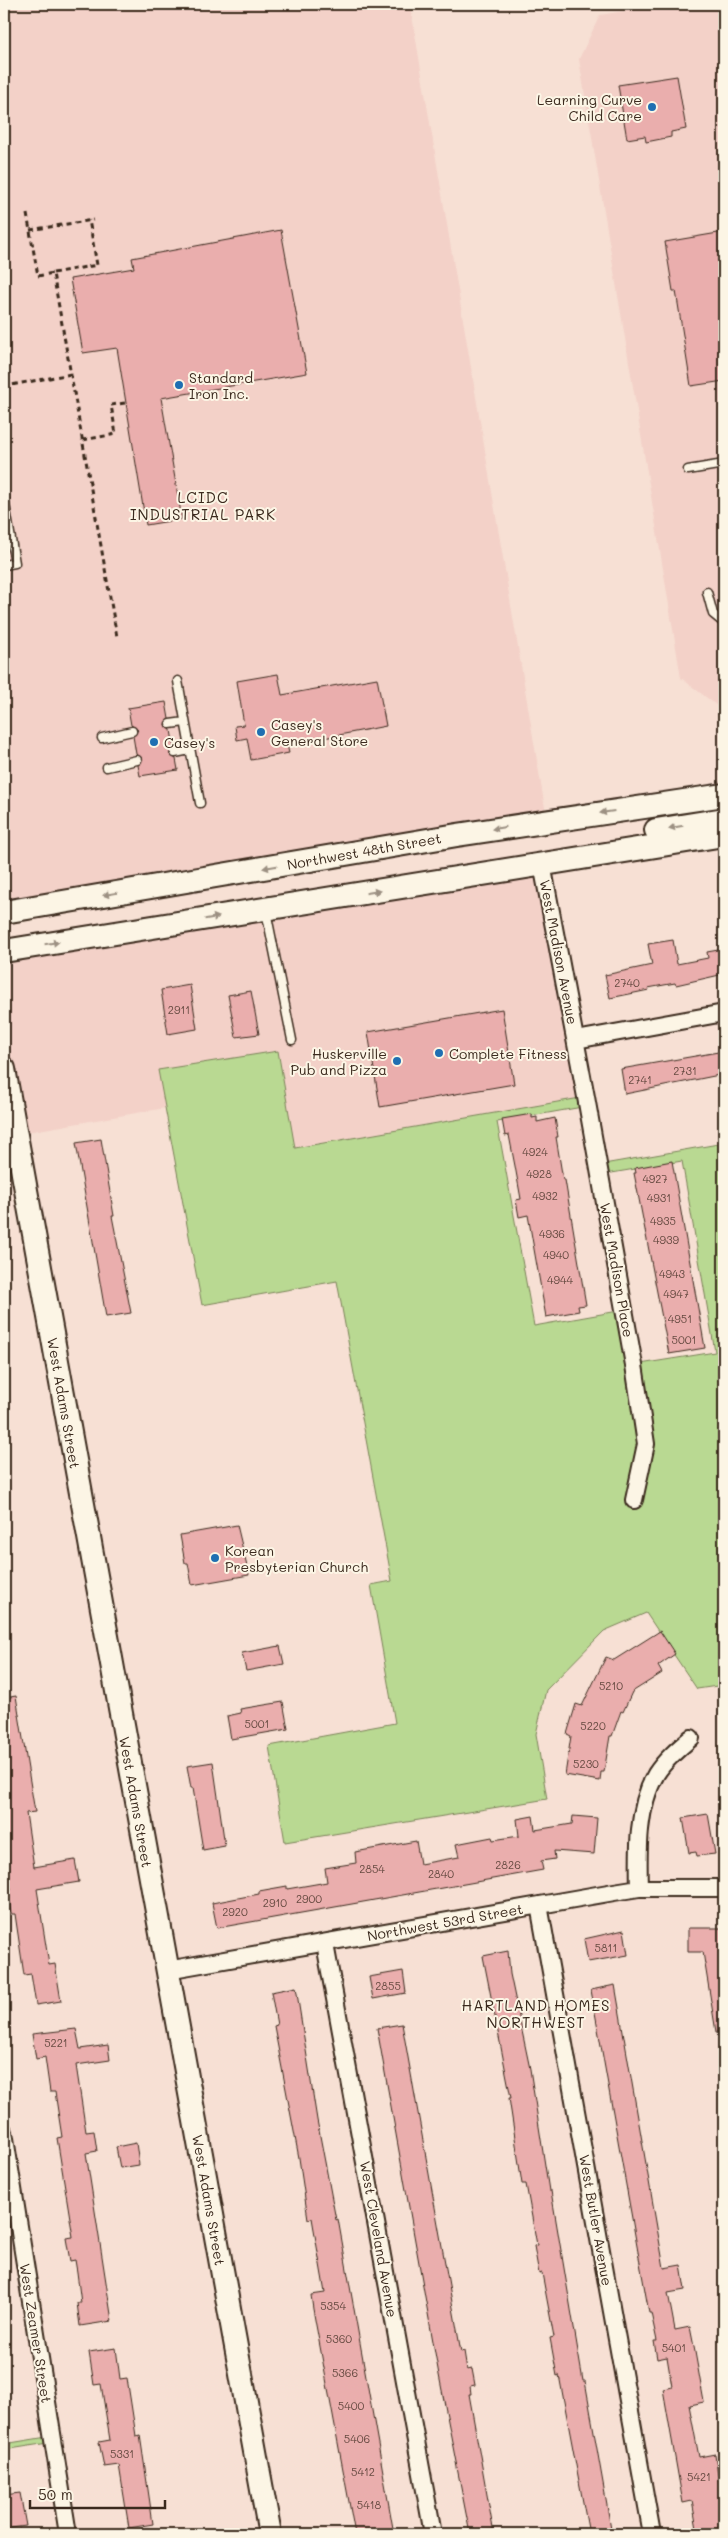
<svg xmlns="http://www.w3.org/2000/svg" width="728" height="2538" font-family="Mali,sans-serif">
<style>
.built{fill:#f3d1c8}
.green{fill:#b9d992;stroke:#7a8258}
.building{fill:#eaaead;stroke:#3b2a1e}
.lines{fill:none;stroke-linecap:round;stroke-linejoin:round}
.lane-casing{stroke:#3b2a1e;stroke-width:11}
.street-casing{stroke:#3b2a1e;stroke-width:20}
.secondary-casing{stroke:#3b2a1e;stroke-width:26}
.path{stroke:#3b2a1e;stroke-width:3;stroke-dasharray:5 4;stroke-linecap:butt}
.lane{stroke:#fcf5e5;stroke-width:8}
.street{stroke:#fcf5e5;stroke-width:16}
.secondary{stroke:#fcf5e5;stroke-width:22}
.oneway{fill:#9c9082}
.poi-dot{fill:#1f6fb2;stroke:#fcf5e5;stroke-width:2}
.labels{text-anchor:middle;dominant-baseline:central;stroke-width:4;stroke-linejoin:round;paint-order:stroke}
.number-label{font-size:11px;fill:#674b42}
.poi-label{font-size:14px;fill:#3b2a1e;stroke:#fcf5e5;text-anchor:start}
.street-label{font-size:14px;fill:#3b2a1e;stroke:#fcf5e5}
.neighbourhood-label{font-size:15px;letter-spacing:1px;fill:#3b2a1e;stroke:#fcf5e5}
</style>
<rect width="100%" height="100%" fill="#f7e0d4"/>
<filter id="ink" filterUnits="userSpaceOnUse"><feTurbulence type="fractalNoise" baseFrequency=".02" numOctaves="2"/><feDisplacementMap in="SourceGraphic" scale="10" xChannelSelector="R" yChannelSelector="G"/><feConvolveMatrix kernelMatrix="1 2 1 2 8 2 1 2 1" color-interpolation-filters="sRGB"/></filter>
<g filter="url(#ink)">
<path class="built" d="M 4,4 L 410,4 L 547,820 L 4,912 Z
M 666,4 L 724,4 L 724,711 L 681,678 L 579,59 L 600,15 Z
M 542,864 L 586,1097 L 294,1148 L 278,1051 L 158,1070 L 165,1108 L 16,1134 L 4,1069 L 4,951 Z"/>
<path class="green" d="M 278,1051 L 295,1148 L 586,1097 L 588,1106 L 497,1122 L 534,1326 L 624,1310 L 634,1365 L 715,1352 L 682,1161 L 600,1175 L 598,1165 L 724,1143 L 724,1685 L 697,1689 L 646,1613 L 604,1631 L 546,1690 L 536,1734 L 547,1799 L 285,1842 L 269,1746 L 395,1723 L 371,1585 L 392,1581 L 337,1281 L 202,1305 L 158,1070 Z
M 53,2436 L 54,2442 L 4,2450 L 4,2444 Z"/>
<path class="building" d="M 677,76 L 686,129 L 671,132 L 671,137 L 646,142 L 645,136 L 627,139 L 618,85 Z
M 281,230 L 307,373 L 161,398 L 182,519 L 146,525 L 117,348 L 83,353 L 70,279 L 134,268 L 132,258 Z
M 724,232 L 724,381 L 691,386 L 676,291 L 673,291 L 665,242 Z
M 278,674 L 282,695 L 377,678 L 386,726 L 287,745 L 289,753 L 251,760 L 247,738 L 237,740 L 235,726 L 244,725 L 237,681 Z
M 166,702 L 169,719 L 165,725 L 171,730 L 174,748 L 169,754 L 176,759 L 178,770 L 140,776 L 138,765 L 143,759 L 136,754 L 133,736 L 138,730 L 131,725 L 128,708 Z
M 673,940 L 677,964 L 708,958 L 707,952 L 724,949 L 724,974 L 676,985 L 675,983 L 648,988 L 649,990 L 610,998 L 605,975 L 652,965 L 648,944 Z
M 190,985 L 197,1029 L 168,1034 L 161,990 Z
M 251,991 L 259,1034 L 236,1037 L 228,995 Z
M 502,1009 L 514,1084 L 380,1107 L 368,1032 Z
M 724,1051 L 724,1074 L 625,1094 L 621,1069 Z
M 532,1114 L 532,1118 L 537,1117 L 537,1122 L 555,1118 L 558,1137 L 556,1137 L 563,1180 L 565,1180 L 586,1305 L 578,1306 L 579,1311 L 546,1317 L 528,1215 L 519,1217 L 516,1200 L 521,1199 L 515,1166 L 509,1135 L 505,1136 L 502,1119 Z
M 101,1139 L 114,1216 L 112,1216 L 131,1313 L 106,1317 L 76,1143 Z
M 672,1161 L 705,1348 L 669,1354 L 634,1173 L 636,1173 L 635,1168 Z
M 237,1525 L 249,1575 L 192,1585 L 188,1563 L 185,1563 L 180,1535 Z
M 660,1631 L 675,1654 L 658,1666 L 662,1673 L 632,1692 L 623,1712 L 621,1711 L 612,1736 L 610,1736 L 604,1772 L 601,1772 L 600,1781 L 565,1775 L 571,1736 L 567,1734 L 576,1704 L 582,1706 L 606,1657 L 614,1660 Z
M 280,1646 L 284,1664 L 246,1671 L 242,1653 Z
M 16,1696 L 35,1812 L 26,1813 L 34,1867 L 75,1860 L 79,1882 L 37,1889 L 49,1965 L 55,1964 L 61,2001 L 36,2005 L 31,1974 L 24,1975 L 15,1914 L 11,1914 L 8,1891 L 11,1890 L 4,1847 L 4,1698 Z
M 283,1702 L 288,1729 L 231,1739 L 227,1716 L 241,1713 L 240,1709 Z
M 213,1762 L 225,1846 L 203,1850 L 193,1788 L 191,1788 L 187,1766 Z
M 708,1814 L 715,1854 L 697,1856 L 696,1852 L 689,1853 L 683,1818 Z
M 533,1816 L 535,1830 L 572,1824 L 573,1816 L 597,1818 L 594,1854 L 554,1851 L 555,1859 L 541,1861 L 543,1870 L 217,1928 L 212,1903 L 259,1894 L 259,1891 L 287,1886 L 287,1889 L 327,1882 L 325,1868 L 356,1863 L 355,1852 L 416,1841 L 420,1864 L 459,1857 L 456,1844 L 492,1837 L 493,1840 L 519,1836 L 517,1819 Z
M 688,1928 L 723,1928 L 724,2032 L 716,2032 L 703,1952 L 688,1952 Z
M 624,1930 L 628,1955 L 588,1962 L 584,1939 Z
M 508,1951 L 510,1974 L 530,2069 L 549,2191 L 551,2191 L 583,2381 L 585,2381 L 612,2534 L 589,2534 L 559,2375 L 557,2376 L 550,2338 L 554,2337 L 542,2273 L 539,2274 L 534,2246 L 537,2245 L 526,2184 L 522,2184 L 509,2098 L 511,2098 L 483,1956 Z
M 403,1971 L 406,1993 L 373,1999 L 369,1977 Z
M 615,1985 L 664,2268 L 681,2265 L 685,2290 L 668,2293 L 675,2330 L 690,2327 L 695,2352 L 704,2402 L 689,2405 L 699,2457 L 715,2454 L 724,2515 L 724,2534 L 698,2534 L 692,2501 L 683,2503 L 663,2389 L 672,2387 L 667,2357 L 657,2359 L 654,2341 L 657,2341 L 651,2313 L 649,2313 L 591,1990 Z
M 296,1987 L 317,2120 L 336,2220 L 338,2219 L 394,2534 L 355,2534 L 313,2309 L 311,2295 L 325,2293 L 312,2218 L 308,2219 L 299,2158 L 274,2026 L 277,2025 L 271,1992 Z
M 402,2024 L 461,2352 L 464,2351 L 467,2370 L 472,2369 L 475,2385 L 470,2386 L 471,2394 L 469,2394 L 494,2534 L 470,2534 L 439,2375 L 377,2028 Z
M 76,2029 L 80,2049 L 108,2045 L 110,2060 L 76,2065 L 86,2132 L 94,2131 L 97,2151 L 86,2153 L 112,2321 L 80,2326 L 77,2303 L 81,2303 L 77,2272 L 75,2260 L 70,2261 L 66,2238 L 73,2237 L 57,2138 L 62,2137 L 55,2092 L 50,2092 L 45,2057 L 36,2059 L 32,2034 Z
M 136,2143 L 139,2165 L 120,2168 L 116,2147 Z
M 116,2348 L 120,2379 L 127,2378 L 136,2436 L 140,2435 L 153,2524 L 129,2528 L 119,2465 L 104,2467 L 99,2442 L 110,2440 L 101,2384 L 94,2385 L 89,2352 Z
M 20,2493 L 26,2526 L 4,2529 L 4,2495 Z"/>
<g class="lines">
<g class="lane-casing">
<path id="lane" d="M 688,470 L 724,464
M 4,498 L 15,563 L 4,565
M 707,592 L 713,614 L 724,623
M 178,681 L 200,803
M 170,724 L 185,722
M 102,738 L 132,731
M 175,753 L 190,750
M 107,767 L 137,760
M 266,911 L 292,1040"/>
</g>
<g class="street-casing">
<path id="street" d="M 542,864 L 586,1097 L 634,1365 L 646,1444 L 634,1500
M 576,1040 L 724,1013
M 639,1888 C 638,1851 637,1807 656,1774 C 665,1760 678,1749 691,1738
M 539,1905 L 652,2534
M 325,1944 L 433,2534
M 167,1970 L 614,1892 L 639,1888 L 724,1888
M 4,2132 L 68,2534"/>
</g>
<g class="secondary-casing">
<path id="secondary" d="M 656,830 L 724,819
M 4,912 L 457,835 L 724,795
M 4,951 L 724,835
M 4,1069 L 270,2534"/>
</g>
<path class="path" d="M 27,214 L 38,276 L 53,273 L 117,637
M 30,230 L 93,220
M 53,273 L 97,265 L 89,220
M 4,384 L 11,385 L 71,374
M 83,440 L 116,434 L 111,405 L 125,403"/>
<use href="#lane" class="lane"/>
<use href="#street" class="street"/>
<use href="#secondary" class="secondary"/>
</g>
<defs><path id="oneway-solid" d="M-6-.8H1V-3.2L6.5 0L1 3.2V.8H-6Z" transform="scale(1.25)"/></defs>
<g class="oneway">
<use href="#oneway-solid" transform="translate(607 812) rotate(172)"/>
<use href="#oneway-solid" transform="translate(676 827) rotate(170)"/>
<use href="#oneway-solid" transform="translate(499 828) rotate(171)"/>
<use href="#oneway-solid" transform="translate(270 867) rotate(170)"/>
<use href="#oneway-solid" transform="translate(373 892) rotate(-9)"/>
<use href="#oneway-solid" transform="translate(110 894) rotate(170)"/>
<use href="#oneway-solid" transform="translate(212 918) rotate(-9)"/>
<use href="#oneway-solid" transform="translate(52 943) rotate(-9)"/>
</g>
</g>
<g class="poi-dot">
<circle cx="652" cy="107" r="5"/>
<circle cx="179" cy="385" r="5"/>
<circle cx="261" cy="732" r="5"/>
<circle cx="154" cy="742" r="5"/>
<circle cx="439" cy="1053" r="5"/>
<circle cx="397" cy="1061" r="5"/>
<circle cx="215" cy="1558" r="5"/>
</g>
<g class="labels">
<g class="number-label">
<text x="627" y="982">2740</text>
<text x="179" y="1009">2911</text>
<text x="685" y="1070">2731</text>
<text x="640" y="1079">2741</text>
<text x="535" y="1151">4924</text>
<text x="539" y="1173">4928</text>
<text x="655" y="1178">4927</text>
<text x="545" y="1195">4932</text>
<text x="659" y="1197">4931</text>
<text x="663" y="1220">4935</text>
<text x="552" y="1233">4936</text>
<text x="666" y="1239">4939</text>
<text x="556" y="1254">4940</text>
<text x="672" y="1273">4943</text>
<text x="560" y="1279">4944</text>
<text x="676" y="1293">4947</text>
<text x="680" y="1318">4951</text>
<text x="684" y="1339">5001</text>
<text x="611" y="1685">5210</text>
<text x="257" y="1723">5001</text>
<text x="593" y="1725">5220</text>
<text x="586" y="1763">5230</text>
<text x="508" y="1864">2826</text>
<text x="372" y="1868">2854</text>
<text x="441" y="1873">2840</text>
<text x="309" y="1898">2900</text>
<text x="275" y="1902">2910</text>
<text x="235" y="1911">2920</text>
<text x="606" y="1947">5811</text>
<text x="388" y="1985">2855</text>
<text x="56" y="2042">5221</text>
<text x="333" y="2305">5354</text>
<text x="339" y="2338">5360</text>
<text x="674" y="2347">5401</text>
<text x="345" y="2372">5366</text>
<text x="351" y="2405">5400</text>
<text x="357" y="2438">5406</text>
<text x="122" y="2453">5331</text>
<text x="363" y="2471">5412</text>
<text x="699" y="2476">5421</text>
<text x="369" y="2504">5418</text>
</g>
<g class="poi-label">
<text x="642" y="99" text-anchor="end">Learning Curve<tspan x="642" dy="16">Child Care</tspan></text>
<text x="189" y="377">Standard<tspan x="189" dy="16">Iron Inc.</tspan></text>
<text x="271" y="724">Casey's<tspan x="271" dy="16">General Store</tspan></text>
<text x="164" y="742">Casey's</text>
<text x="387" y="1053" text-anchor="end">Huskerville<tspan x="387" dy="16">Pub and Pizza</tspan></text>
<text x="449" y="1053">Complete Fitness</text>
<text x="225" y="1550">Korean<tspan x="225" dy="16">Presbyterian Church</tspan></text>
</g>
<g class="street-label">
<text transform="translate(364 851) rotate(-10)">Northwest 48th Street</text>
<text transform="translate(559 952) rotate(79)">West Madison Avenue</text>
<text transform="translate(617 1270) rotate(80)">West Madison Place</text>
<text transform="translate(64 1403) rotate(80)">West Adams Street</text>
<text transform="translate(136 1802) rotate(80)">West Adams Street</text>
<text transform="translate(445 1922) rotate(-10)">Northwest 53rd Street</text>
<text transform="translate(209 2200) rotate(80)">West Adams Street</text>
<text transform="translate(596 2220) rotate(80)">West Butler Avenue</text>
<text transform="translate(379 2239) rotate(80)">West Cleveland Avenue</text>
<text transform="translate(36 2333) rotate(81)">West Zeamer Street</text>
</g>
<g class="neighbourhood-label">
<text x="203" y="497">LCIDC<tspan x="203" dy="17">INDUSTRIAL PARK</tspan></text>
<text x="536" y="2005">HARTLAND HOMES<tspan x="536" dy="17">NORTHWEST</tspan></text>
</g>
</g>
<rect width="728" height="2538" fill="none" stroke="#fcf5e5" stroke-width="20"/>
<rect x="10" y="10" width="708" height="2518" fill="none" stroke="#3b2a1e" stroke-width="2" filter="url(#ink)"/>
<path d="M30 2500v8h135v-8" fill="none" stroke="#3b2a1e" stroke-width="2.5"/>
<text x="38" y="2500" font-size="15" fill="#3b2a1e" stroke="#fcf5e5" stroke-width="4" paint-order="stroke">50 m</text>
</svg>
